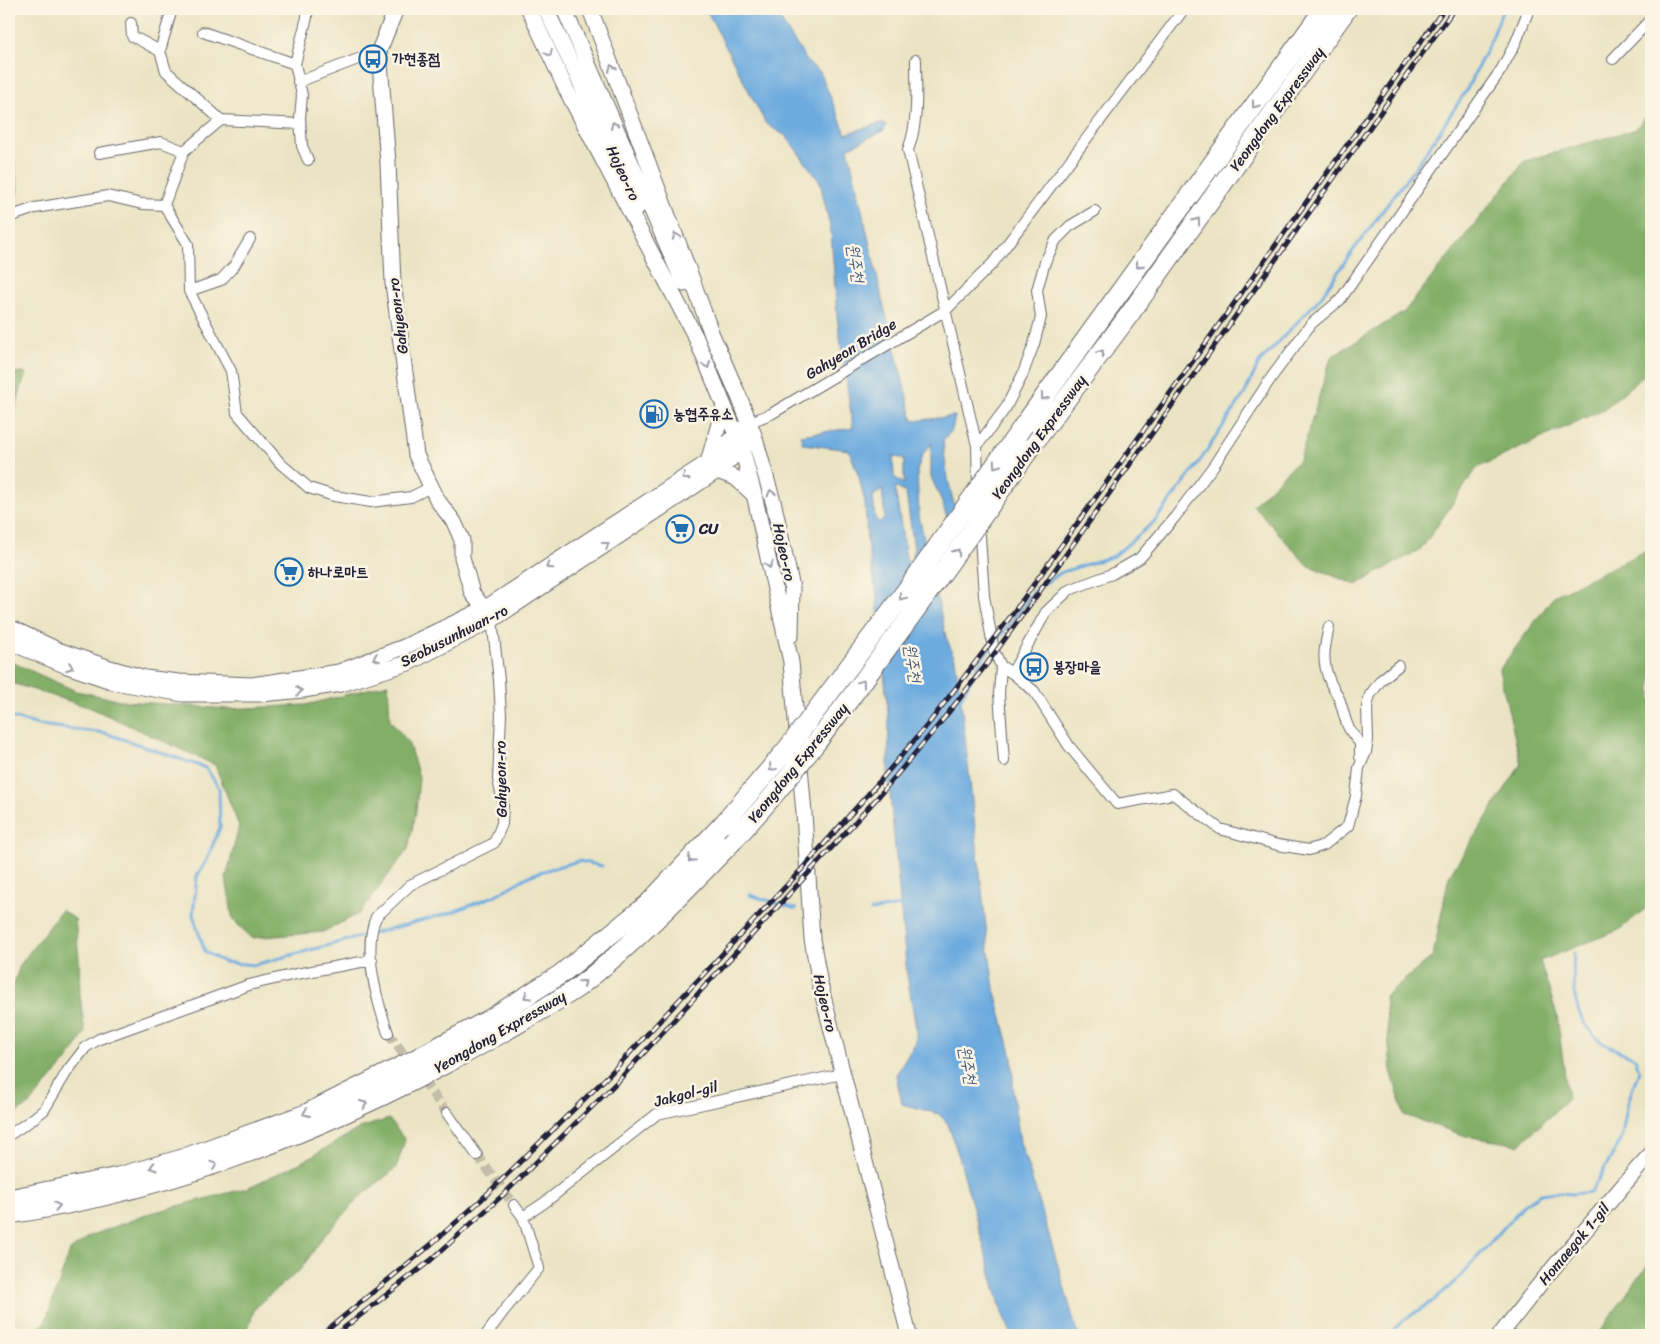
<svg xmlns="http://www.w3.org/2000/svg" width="1660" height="1344" font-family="Sriracha,'Poor Story',sans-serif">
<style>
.forest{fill:#82af67;stroke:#526851}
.water{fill:#6dabdf;stroke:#48668d;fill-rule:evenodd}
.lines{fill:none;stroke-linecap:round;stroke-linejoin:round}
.stream{stroke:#6dabdf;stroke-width:3}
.street-tunnel{stroke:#c3bda9;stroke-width:10;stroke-dasharray:10 5;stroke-linecap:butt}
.street-casing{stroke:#68666b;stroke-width:12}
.secondary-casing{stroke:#68666b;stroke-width:17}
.highway-casing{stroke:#68666b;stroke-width:21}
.street{stroke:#fff;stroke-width:10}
.secondary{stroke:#fff;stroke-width:15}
.highway{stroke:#fff;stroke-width:19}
.rail-casing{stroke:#22223b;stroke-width:5}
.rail{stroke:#fcf5e5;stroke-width:3;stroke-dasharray:9;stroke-linecap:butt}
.highway-bridge-casing{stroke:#68666b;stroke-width:21;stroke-linecap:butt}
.highway-bridge{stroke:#fff;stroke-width:19}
.oneway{stroke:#9c9ca7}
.labels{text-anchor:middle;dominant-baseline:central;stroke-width:5;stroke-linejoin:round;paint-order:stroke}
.poi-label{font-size:15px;font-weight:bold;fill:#22223b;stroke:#fcf5e5;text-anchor:start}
.street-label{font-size:15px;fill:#22223b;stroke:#fcf5e5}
.water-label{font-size:16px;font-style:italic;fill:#40597d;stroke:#fcf5e5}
</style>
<rect width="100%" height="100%" fill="#fcf5e5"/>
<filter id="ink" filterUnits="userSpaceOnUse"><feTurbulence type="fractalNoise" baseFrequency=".02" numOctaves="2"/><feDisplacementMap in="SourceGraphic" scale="10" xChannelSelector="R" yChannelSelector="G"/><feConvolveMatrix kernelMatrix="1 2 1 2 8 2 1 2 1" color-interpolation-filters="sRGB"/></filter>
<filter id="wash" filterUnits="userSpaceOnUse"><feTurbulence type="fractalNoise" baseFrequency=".0096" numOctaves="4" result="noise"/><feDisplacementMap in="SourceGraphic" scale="20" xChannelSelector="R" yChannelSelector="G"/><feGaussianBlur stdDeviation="1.12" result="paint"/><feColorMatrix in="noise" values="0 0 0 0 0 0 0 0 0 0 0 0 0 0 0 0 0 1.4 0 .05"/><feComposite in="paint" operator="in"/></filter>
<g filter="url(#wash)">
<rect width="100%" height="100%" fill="#ebe4c4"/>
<path class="forest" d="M 1651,110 L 1651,369 L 1604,409 L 1477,468 L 1422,548 L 1356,585 L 1307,565 L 1253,505 L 1300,459 L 1331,357 L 1404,312 L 1525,161 L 1636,129 Z
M 9,127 L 18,190 L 9,221 Z
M 9,372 L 26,373 L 9,428 Z
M 1651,548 L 1651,904 L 1619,930 L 1540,961 L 1557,1015 L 1568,1099 L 1519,1145 L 1466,1136 L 1404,1115 L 1391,1070 L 1385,996 L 1433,956 L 1449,876 L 1521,764 L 1499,670 L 1554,596 Z
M 9,661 L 76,691 L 125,701 L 228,709 L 306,705 L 388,684 L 390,720 L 408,742 L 419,777 L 416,811 L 408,849 L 360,913 L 323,932 L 252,938 L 233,920 L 226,878 L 239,826 L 215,765 L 91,708 L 9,682 Z
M 61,910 L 75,919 L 79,958 L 80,995 L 85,1033 L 69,1058 L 30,1104 L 9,1118 L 9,1030 L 11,1021 L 11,993 L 20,965 Z
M 389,1119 L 405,1140 L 396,1168 L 361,1196 L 324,1236 L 300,1270 L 261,1302 L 254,1310 L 247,1333 L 244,1335 L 30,1335 L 45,1323 L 70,1251 L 90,1236 L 151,1213 L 247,1188 L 300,1163 L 360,1128 Z
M 1651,1260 L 1651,1335 L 1597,1335 Z"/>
<path class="water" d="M 706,9 L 771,9 L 776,13 L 809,64 L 820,72 L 846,134 L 880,123 L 887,125 L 883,131 L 848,148 L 884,307 L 913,421 L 955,416 L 952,430 L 943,440 C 945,476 955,509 965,543 L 948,520 L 940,497 L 931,477 L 931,443 L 923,454 L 917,470 L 919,516 L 946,637 L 955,659 L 960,692 L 988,945 L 994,988 L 1012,1057 L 1014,1102 L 1020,1142 L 1040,1204 L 1078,1335 L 1012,1335 L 1002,1313 L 959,1157 L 948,1124 L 939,1114 L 902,1104 L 896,1075 L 916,1042 L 916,1028 L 907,975 L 888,774 L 889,722 L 876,590 L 867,541 L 865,502 L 859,477 L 849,450 L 803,444 L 800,435 L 853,428 L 837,316 L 831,231 L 820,182 L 786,136 L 766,124 ZM 893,456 L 904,459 L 904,484 L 894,477 ZM 895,487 L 906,493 L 914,549 L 912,553 L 914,569 L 906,559 ZM 882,490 L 885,517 L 880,523 L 875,518 L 873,496 Z"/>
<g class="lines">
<path class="stream" d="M 995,643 L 1036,589 L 1062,572 L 1114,556 L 1155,521 L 1198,464 L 1245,393 L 1259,363 L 1321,297 L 1349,256 L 1420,161 L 1466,91 L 1492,38 L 1503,9
M 959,702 L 980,662 L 991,647
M 9,717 L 39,725 L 105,733 L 206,768 L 219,788 L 220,827 L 206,862 L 197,876 L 193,915 L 205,952 L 224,962 L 254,965 L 450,913 L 494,896 L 531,875 L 560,866 L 579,861 L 602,866
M 750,895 L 796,909
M 871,911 L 905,905
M 1387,1335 L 1404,1320 L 1433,1301 L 1456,1281 L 1526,1203 L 1541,1194 L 1555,1192 L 1572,1194 L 1591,1192 L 1621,1140 L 1628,1102 L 1639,1070 L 1635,1058 C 1625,1053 1612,1049 1603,1043 C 1572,1021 1572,987 1574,953"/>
</g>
</g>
<g filter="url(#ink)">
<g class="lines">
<path class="street-tunnel" d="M 388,1033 L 447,1113
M 477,1155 L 514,1205"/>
<g class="street-casing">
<path id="street" d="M 172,9 L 160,51 L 166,71 L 221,120
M 307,9 L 307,17 L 295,64 L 302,95 L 300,118 L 302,146 L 308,160
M 131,23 L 132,36 L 160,51
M 203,32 L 295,64
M 1613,59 L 1651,19
M 916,60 C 916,90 919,121 908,150 L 977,446 L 978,487
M 298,82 L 379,51
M 221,120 L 184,151 L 164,205 L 188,244 L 189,291 L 231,371 L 237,413 L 281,464 L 309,488 L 334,496 L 371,502 L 411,497 L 431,487
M 221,120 L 300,124
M 99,153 L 161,142 L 184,151
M 9,217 L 35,208 L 108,196 L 142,204 L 164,205
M 189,291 L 221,280 L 234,266 L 250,239
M 750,422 L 771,414 L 946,310 L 993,263 L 1184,9
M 977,446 L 1005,409 L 1022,376 L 1034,344 L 1041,317 L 1037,290 L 1045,262 L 1056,240 L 1070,226 L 1095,211
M 979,522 L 984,596 L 994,651 L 1001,666 L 1012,673 L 1034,691 L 1069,746 L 1117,804 L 1173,794 L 1220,829 L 1278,845 L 1309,850 L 1324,845 L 1348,826 L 1356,796 L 1359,768 L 1366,752 L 1368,740 L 1367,707 L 1370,695 L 1381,680 L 1398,666
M 1329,627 C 1324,649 1321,662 1331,684 C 1334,690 1338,695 1340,701 C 1347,722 1344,725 1360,743 L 1360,757
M 1001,666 L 999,694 L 1004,761
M 1012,673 L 1046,612 L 1069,590 L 1112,574 L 1140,558 L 1175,517 L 1214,465 L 1271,378 L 1311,324 L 1340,300 L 1501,70 L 1516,42 L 1529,9
M 388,1033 C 377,1001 362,950 376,917 L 410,885 L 494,843 L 502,824 L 503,802 L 498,780 L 501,715 L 499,680 L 492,620
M 447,1113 L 477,1155
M 9,1135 L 30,1121 L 44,1110 L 68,1070 L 86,1047 L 99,1039 L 249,985 L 296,974 L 372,960
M 514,1205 L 523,1217 L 544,1203 L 657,1114 L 842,1074
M 486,1335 L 503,1312 L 539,1268 L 523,1217"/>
</g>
<g class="secondary-casing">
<path id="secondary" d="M 396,9 L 379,51 L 388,163 L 393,283 L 416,455 L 438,501 L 454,522 L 462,540 L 462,557 L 472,593 L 489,615
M 529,9 L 566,89 L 696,338 L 742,449 L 754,494 L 791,662 L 804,813 L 812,939 L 820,984 L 909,1335
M 546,9 L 638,207
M 564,9 L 684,284
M 590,9 L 693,282 L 712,335 L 740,399 L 754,435 L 774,505 L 792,588 L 791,635
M 708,462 L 724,406
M 717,471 L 736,478 L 753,494
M 9,627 L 58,650 L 110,668 L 145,678 L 179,682 L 252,685 L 339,672 L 404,647 L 484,609 L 708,462 L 750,422
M 9,642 L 67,666 L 114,682 L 183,694 L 261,694 L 303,690 L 341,684 L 408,663 L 492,620 L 717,471 L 742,449 L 754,435
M 1500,1335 L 1543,1280 L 1638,1168 L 1651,1154"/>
</g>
<g class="highway-casing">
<path id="highway" d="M 1024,425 L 1324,9
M 1030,448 L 1129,315 L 1347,9
M 9,1199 L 118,1177 L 179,1160 L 306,1114 L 410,1062 L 490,1019 L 561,974 L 647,905 L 724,823
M 9,1214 C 169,1191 320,1132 462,1055 C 490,1040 517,1024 545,1008 C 555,1001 567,995 577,988 C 633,945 682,894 731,843"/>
</g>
<use href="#street" class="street"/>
<use href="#secondary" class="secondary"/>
<use href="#highway" class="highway"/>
<g class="rail-casing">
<path id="rail" d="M 321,1335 L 428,1247 L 480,1201 L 609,1075 L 801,870 L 879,782 L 929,723 L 1014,612 L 1444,9
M 335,1335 L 431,1260 L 504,1194 L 618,1081 L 878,797 L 937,727 L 986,665 L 1037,595 L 1454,9"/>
</g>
<use href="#rail" class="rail"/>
<g class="highway-bridge-casing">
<path id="highway-bridge" d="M 724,823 L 788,748 L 908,588 L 1024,425
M 731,843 C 787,783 837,717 885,651 C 935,584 983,516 1030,448"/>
</g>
<use href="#highway-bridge" class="highway-bridge"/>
</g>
<defs><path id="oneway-chevron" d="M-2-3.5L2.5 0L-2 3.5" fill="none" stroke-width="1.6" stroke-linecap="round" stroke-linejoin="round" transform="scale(1.25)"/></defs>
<g class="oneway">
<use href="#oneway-chevron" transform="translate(549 53) rotate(65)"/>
<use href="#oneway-chevron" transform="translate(612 68) rotate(-111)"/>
<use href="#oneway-chevron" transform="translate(1255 105) rotate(126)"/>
<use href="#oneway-chevron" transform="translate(614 125) rotate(-114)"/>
<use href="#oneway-chevron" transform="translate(1197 221) rotate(-54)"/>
<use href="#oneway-chevron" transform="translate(676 236) rotate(-111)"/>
<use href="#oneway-chevron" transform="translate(1139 265) rotate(126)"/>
<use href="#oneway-chevron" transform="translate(1101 353) rotate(-53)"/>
<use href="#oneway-chevron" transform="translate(707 365) rotate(68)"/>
<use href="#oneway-chevron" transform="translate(1044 397) rotate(126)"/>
<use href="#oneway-chevron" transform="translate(996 465) rotate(125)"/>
<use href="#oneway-chevron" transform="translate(685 477) rotate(147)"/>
<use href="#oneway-chevron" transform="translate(771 493) rotate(-106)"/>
<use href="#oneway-chevron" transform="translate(606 545) rotate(-33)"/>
<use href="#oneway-chevron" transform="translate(957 552) rotate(-55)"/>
<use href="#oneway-chevron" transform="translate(769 565) rotate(78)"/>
<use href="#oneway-chevron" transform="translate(549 566) rotate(147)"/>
<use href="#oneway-chevron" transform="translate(902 597) rotate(127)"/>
<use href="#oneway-chevron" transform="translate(376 658) rotate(159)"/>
<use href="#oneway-chevron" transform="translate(70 667) rotate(20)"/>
<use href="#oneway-chevron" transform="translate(862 683) rotate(-53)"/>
<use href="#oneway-chevron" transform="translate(299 691) rotate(-6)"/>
<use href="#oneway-chevron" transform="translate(772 768) rotate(130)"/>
<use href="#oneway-chevron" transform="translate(691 859) rotate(133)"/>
<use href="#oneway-chevron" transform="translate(583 983) rotate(-41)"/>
<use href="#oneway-chevron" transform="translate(527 996) rotate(148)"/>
<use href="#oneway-chevron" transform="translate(364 1104) rotate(-25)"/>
<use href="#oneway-chevron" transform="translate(306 1113) rotate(157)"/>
<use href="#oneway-chevron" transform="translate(214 1165) rotate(-19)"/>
<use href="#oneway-chevron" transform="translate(153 1167) rotate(164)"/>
<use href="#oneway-chevron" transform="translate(57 1206) rotate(-11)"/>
</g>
</g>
<defs>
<g id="bus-ring" transform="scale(1.4375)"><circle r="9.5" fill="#fcf5e5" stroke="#1f6fb2" stroke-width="1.5"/><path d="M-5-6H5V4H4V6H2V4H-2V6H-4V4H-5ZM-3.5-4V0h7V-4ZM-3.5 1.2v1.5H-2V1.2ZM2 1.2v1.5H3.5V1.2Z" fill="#1f6fb2"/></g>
<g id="fuel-ring" transform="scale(1.4375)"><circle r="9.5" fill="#fcf5e5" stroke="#1f6fb2" stroke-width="1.5"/><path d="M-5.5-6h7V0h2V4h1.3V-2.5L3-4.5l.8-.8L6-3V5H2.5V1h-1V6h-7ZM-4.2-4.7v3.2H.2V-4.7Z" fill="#1f6fb2"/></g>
<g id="supermarket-ring" transform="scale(1.4375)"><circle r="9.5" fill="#fcf5e5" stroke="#1f6fb2" stroke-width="1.5"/><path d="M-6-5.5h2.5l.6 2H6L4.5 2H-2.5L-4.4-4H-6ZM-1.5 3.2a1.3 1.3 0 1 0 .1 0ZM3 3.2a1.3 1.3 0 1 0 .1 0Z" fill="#1f6fb2"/></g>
</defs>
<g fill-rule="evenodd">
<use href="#bus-ring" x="373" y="59"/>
<use href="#fuel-ring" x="654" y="414"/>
<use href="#supermarket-ring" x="680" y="529"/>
<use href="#supermarket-ring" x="289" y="572"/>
<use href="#bus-ring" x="1034" y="667"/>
</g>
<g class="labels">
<g class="poi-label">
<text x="392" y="59">가현종점</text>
<text x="673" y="414">농협주유소</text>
<text x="699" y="529">CU</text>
<text x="308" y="572">하나로마트</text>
<text x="1053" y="667">봉장마을</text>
</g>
<g class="street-label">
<text transform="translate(1277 109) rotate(-54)">Yeongdong Expressway</text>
<text transform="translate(623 173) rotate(65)">Hojeo-ro</text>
<text transform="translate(398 316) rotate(-97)">Gahyeon-ro</text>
<text transform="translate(851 349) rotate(-31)">Gahyeon Bridge</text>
<text transform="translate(1039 437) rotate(-54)">Yeongdong Expressway</text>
<text transform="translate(784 552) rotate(78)">Hojeo-ro</text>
<text transform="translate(454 636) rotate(-27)">Seobusunhwan-ro</text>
<text transform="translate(798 763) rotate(-51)">Yeongdong Expressway</text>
<text transform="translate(501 779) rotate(-91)">Gahyeon-ro</text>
<text transform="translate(825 1003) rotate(77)">Hojeo-ro</text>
<text transform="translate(500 1032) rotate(-30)">Yeongdong Expressway</text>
<text transform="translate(686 1094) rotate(-14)">Jakgol-gil</text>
<text transform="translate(1574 1244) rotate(-50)">Homaegok 1-gil</text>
</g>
<g class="water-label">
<text transform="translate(856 263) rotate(81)">원주천</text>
<text transform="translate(913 663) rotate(81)">원주천</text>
<text transform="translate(968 1065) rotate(80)">원주천</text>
</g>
</g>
<rect width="1660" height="1344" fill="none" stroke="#fcf5e5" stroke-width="30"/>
</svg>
